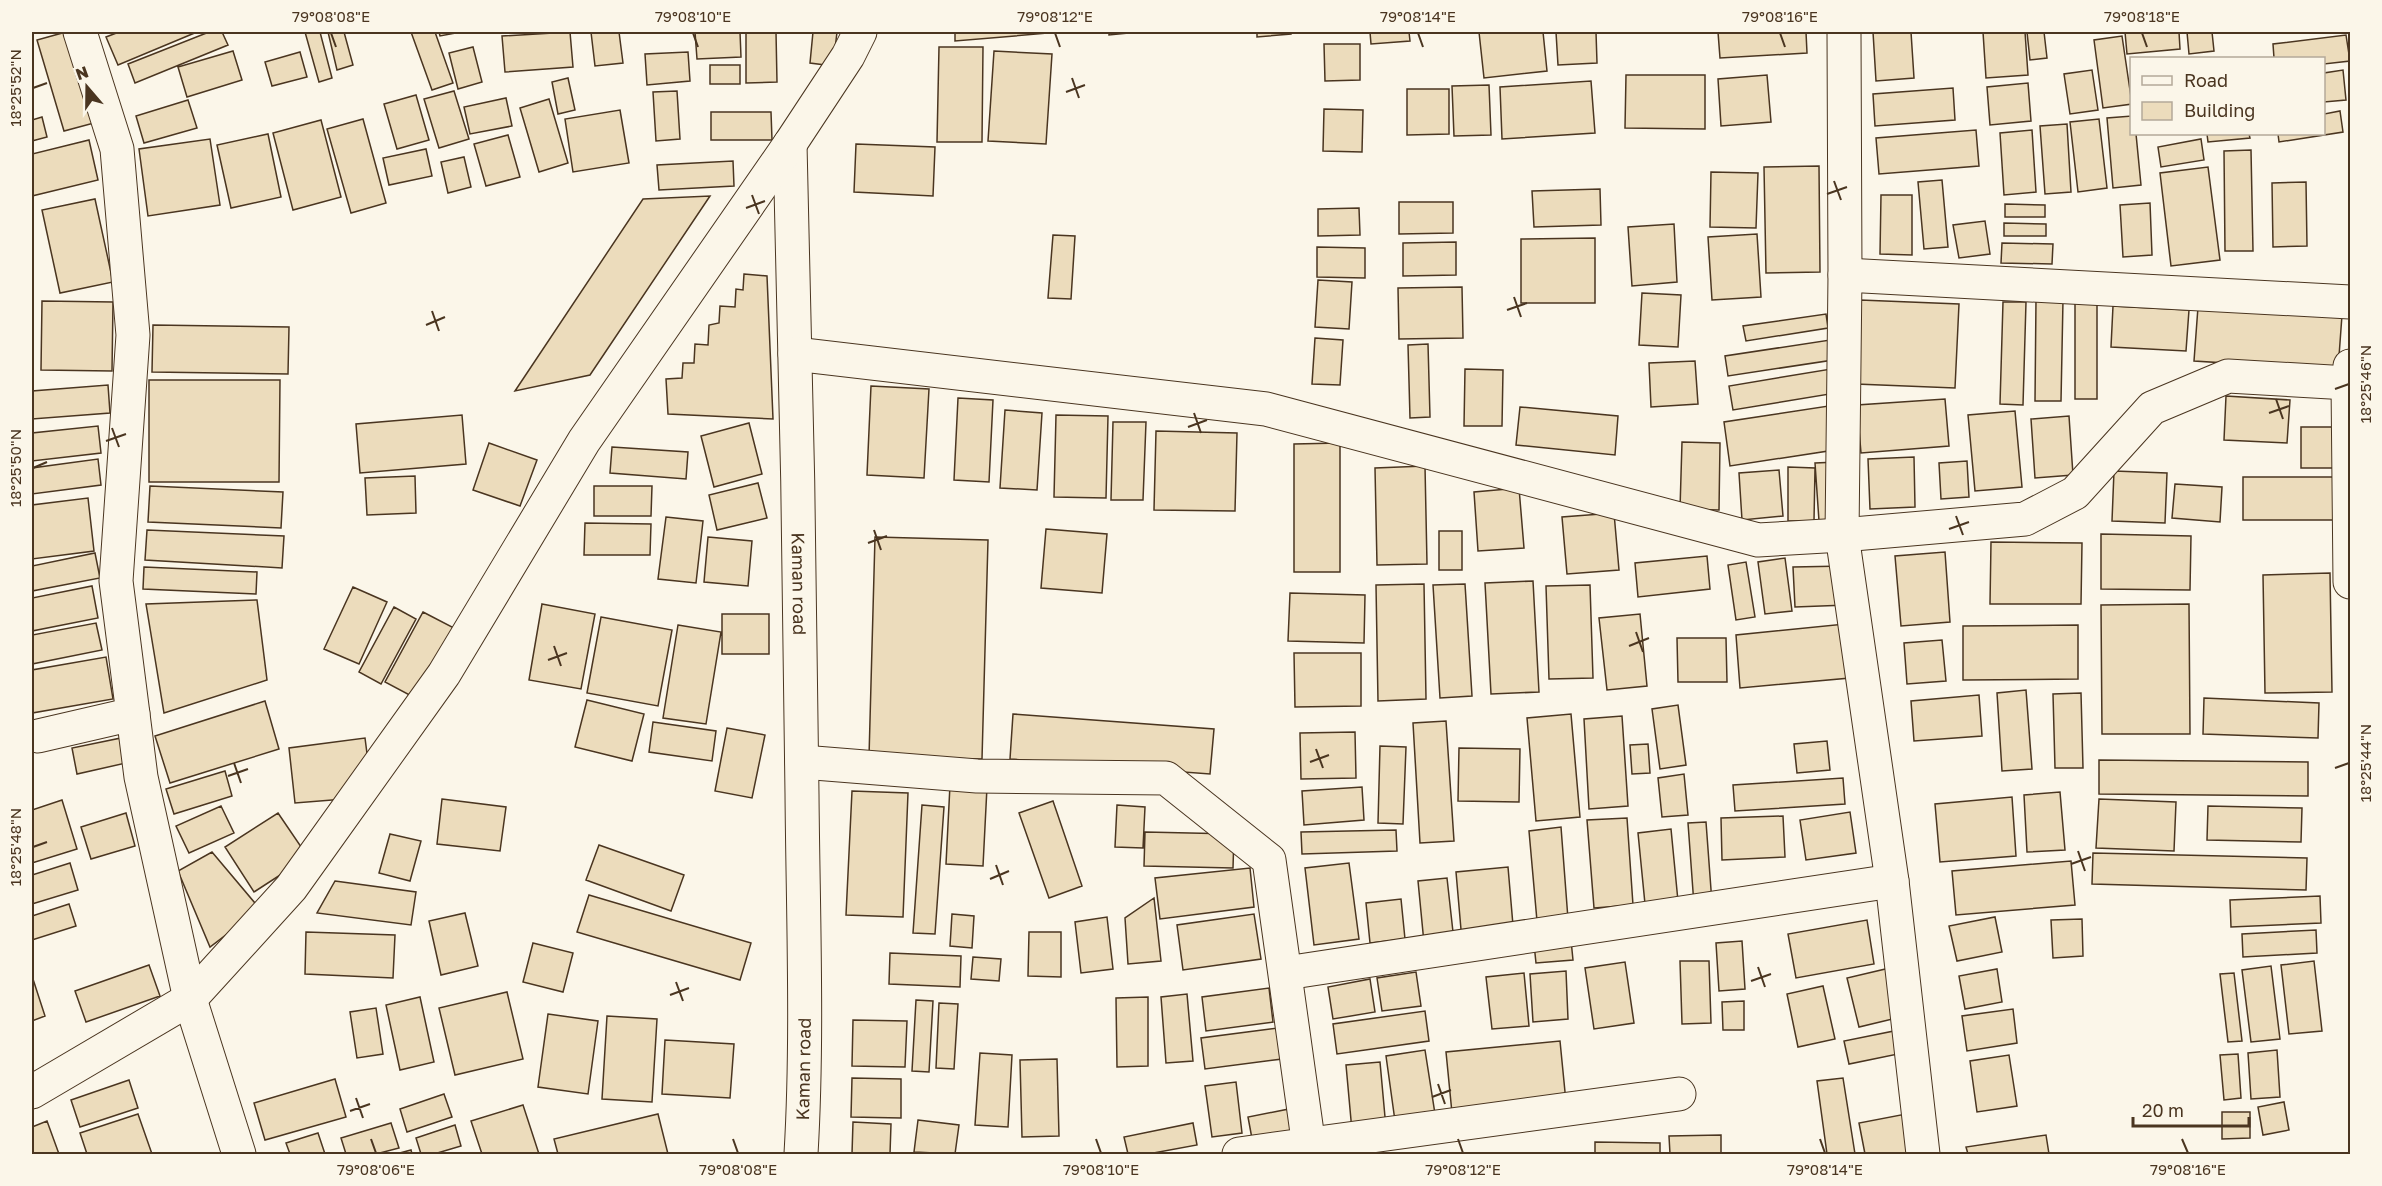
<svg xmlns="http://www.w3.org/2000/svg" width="2382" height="1186" font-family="'Golos Text',sans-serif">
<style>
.building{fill:#ecdcbc;stroke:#4a3520;stroke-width:1.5}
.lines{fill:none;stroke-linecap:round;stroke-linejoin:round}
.minor-casing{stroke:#4a3520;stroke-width:35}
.minor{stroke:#fbf6e9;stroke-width:33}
.ticks{fill:none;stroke:#4a3520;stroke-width:2}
.labels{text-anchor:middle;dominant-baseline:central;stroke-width:4.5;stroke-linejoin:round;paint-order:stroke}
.street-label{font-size:18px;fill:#4a3520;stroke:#fbf6e9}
.neatline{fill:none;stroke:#4a3520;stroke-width:2}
.ticks-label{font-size:15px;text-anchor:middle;fill:#4a3520}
</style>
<rect width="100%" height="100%" fill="#fbf6e9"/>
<path class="building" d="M 66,32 L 94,123 L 64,131 L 37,40 Z
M 119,32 L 197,32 L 118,65 L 106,37 Z
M 209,32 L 222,32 L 228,45 L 135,83 L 128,64 Z
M 305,32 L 320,32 L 332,78 L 319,82 Z
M 328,32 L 344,32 L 353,65 L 337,70 Z
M 411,32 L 435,32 L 453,83 L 432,90 Z
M 439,32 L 461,32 L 440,36 Z
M 570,32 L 573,67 L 505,72 L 502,36 Z
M 591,32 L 619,32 L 623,63 L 595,66 Z
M 695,32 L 740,32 L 741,57 L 697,59 Z
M 746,32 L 776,32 L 777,82 L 746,83 Z
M 813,32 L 837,32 L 833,66 L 810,63 Z
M 955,32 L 1048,32 L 1049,33 L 955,41 Z
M 1109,32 L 1139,32 L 1109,35 Z
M 1257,32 L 1291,32 L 1291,34 L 1257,37 Z
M 1370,32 L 1409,32 L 1410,41 L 1371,44 Z
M 1479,32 L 1543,32 L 1547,71 L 1484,78 Z
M 1556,32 L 1596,32 L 1597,63 L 1558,65 Z
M 1718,32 L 1806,32 L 1807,53 L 1720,58 Z
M 1873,32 L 1911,32 L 1914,78 L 1876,81 Z
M 1983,32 L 2025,32 L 2028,75 L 1986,78 Z
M 2027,32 L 2044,32 L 2047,58 L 2030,60 Z
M 2125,32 L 2179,32 L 2180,49 L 2127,54 Z
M 2187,32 L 2212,32 L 2214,51 L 2189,54 Z
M 2346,35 L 2350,61 L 2324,64 L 2324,58 L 2274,58 L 2273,44 Z
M 2122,36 L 2132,104 L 2103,108 L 2094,40 Z
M 1324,44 L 1360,44 L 1360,80 L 1325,81 Z
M 473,47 L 482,82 L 458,89 L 449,53 Z
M 939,47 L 983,47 L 982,142 L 937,142 Z
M 233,51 L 242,80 L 187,97 L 178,67 Z
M 994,51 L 1052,54 L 1046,144 L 988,141 Z
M 300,52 L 307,77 L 272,86 L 265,62 Z
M 688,52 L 690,81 L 647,85 L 645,54 Z
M 710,65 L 740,65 L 740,84 L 710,84 Z
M 2092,70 L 2098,110 L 2070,114 L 2064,74 Z
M 2343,70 L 2346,100 L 2324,102 L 2324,73 Z
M 1626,75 L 1705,75 L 1705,129 L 1625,128 Z
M 1767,75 L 1771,122 L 1721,126 L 1718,79 Z
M 568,78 L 575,110 L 558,114 L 552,82 Z
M 1591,81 L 1595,133 L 1502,139 L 1500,87 Z
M 2028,83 L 2031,121 L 1990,125 L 1987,87 Z
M 1489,85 L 1491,135 L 1454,136 L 1452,86 Z
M 1953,88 L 1955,120 L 1875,126 L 1873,94 Z
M 1407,89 L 1449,89 L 1449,134 L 1407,135 Z
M 454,91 L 469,139 L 439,148 L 424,99 Z
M 677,91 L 680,139 L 656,141 L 653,92 Z
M 416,95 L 429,140 L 397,149 L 384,104 Z
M 506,98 L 512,126 L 470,134 L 464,107 Z
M 549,99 L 568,163 L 539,172 L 520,108 Z
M 188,100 L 197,128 L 144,143 L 136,116 Z
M 1324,109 L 1363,110 L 1362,152 L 1323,151 Z
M 620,110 L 629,163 L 573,172 L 565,119 Z
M 2340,111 L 2343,132 L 2279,142 L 2278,134 L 2324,134 L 2324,114 Z
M 711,112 L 771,112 L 772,140 L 711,140 Z
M 2132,116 L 2132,134 L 2136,134 L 2141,185 L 2113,188 L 2107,118 Z
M 42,117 L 47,137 L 32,141 L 32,120 Z
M 363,119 L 386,203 L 351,213 L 327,129 Z
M 2099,119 L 2107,188 L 2078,192 L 2070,122 Z
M 321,120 L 341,197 L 293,210 L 273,133 Z
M 2067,124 L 2071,192 L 2045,194 L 2040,126 Z
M 1976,130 L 1979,166 L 1879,174 L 1876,138 Z
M 2032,130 L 2036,192 L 2004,195 L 2000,133 Z
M 268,134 L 281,197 L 231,208 L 217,145 Z
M 2207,134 L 2249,134 L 2250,138 L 2208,142 Z
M 508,135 L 520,177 L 486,186 L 474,144 Z
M 210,139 L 220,205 L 148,216 L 139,149 Z
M 2201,139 L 2204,160 L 2161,167 L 2158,147 Z
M 89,140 L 98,180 L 32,196 L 32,154 Z
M 856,144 L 935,147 L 933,196 L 854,192 Z
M 426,149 L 432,176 L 389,185 L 383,158 Z
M 2251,150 L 2253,251 L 2225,251 L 2224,151 Z
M 464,157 L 471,187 L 448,193 L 441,162 Z
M 733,161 L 734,186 L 659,190 L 657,165 Z
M 1819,166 L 1820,272 L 1766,273 L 1764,167 Z
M 2208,167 L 2220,260 L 2171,266 L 2160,173 Z
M 1711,172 L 1758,173 L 1756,228 L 1710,227 Z
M 1942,180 L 1948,247 L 1924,249 L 1918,182 Z
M 2306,182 L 2307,246 L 2273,247 L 2272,183 Z
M 1600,189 L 1601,225 L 1534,227 L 1532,191 Z
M 1881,195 L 1912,195 L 1912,255 L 1880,254 Z
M 710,196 L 590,375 L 515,391 L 643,199 Z
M 95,199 L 113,282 L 60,293 L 42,210 Z
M 1399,202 L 1453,202 L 1453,233 L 1399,234 Z
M 2150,203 L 2152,255 L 2123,257 L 2120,205 Z
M 2005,204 L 2045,205 L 2045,217 L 2005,217 Z
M 1359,208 L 1360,235 L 1318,236 L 1318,209 Z
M 1985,221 L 1990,254 L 1959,258 L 1953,225 Z
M 2004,223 L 2046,224 L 2046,236 L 2004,236 Z
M 1674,224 L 1677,282 L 1632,286 L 1628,227 Z
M 1757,234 L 1761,297 L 1712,300 L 1708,237 Z
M 1053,235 L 1075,236 L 1071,299 L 1048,298 Z
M 1595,238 L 1595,303 L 1521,303 L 1521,239 Z
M 1456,242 L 1456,275 L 1403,276 L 1403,243 Z
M 2002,243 L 2053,244 L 2052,264 L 2001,263 Z
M 1317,247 L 1365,248 L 1365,278 L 1317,277 Z
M 744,274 L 767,276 L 773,419 L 668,414 L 666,379 L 682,378 L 683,363 L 694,363 L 695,344 L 708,345 L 709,325 L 719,323 L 720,306 L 735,307 L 736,289 L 743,290 Z
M 1318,280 L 1352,282 L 1349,329 L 1315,327 Z
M 1462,287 L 1463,338 L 1399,339 L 1398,288 Z
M 1642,293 L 1681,295 L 1678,347 L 1639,345 Z
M 2075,298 L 2097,298 L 2097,399 L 2075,399 Z
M 2036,299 L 2063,300 L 2061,401 L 2035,401 Z
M 1860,300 L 1959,304 L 1955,388 L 1856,384 Z
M 42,301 L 113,302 L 112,371 L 41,370 Z
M 2003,302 L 2026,302 L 2023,405 L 2000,404 Z
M 2113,306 L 2189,310 L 2186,351 L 2111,347 Z
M 2198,307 L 2342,315 L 2338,370 L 2194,361 Z
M 1826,314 L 1828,328 L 1746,341 L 1743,326 Z
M 153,325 L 289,327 L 288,374 L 152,372 Z
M 1315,338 L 1343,340 L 1340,385 L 1312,384 Z
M 1830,340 L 1833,360 L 1728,376 L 1725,356 Z
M 1428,344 L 1430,417 L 1410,418 L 1408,345 Z
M 1695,361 L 1698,404 L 1651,407 L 1649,363 Z
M 1465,369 L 1503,370 L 1502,426 L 1464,426 Z
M 1831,369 L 1836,393 L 1733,410 L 1729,386 Z
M 149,380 L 280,380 L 279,482 L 149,482 Z
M 108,385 L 110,413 L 32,419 L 32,391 Z
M 871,386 L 929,389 L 924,478 L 867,475 Z
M 2226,396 L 2290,400 L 2287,443 L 2224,440 Z
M 958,398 L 993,400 L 989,482 L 954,480 Z
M 1945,399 L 1949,446 L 1861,453 L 1857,405 Z
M 1835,405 L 1841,449 L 1730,466 L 1724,422 Z
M 1520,407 L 1618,416 L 1615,455 L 1516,445 Z
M 1005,410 L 1042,413 L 1037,490 L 1000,488 Z
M 2015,411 L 2022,487 L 1975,491 L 1968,415 Z
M 462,415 L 466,464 L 360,473 L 356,424 Z
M 1056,415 L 1108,416 L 1106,498 L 1054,497 Z
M 2069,416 L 2073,475 L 2035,478 L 2031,419 Z
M 1113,422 L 1146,422 L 1143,500 L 1111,500 Z
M 749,423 L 762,474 L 714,487 L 701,436 Z
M 98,426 L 101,453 L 32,461 L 32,433 Z
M 2301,427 L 2335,427 L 2335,468 L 2301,468 Z
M 1156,431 L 1237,433 L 1235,511 L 1154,510 Z
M 1682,442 L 1720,443 L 1719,510 L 1680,509 Z
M 489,443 L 537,460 L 520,506 L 473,490 Z
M 1340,443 L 1340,572 L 1294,572 L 1294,444 Z
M 612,447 L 688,452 L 686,479 L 610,473 Z
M 1914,457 L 1915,507 L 1870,509 L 1868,459 Z
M 98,459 L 101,485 L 32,494 L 32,468 Z
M 1967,461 L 1969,497 L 1941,499 L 1939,463 Z
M 1838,462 L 1842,520 L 1819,521 L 1815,463 Z
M 1425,466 L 1427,564 L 1377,565 L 1375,468 Z
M 1788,467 L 1815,468 L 1814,521 L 1788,521 Z
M 1779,470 L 1783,516 L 1742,520 L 1739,473 Z
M 2114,471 L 2167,473 L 2165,523 L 2112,521 Z
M 415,476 L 416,513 L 367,515 L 365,478 Z
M 2243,477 L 2334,477 L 2334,520 L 2243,520 Z
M 758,483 L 767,518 L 717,530 L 709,495 Z
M 2175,484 L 2222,487 L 2220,522 L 2172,518 Z
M 150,486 L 283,492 L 281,528 L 148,522 Z
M 594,486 L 652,486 L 651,516 L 594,516 Z
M 1519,488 L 1524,548 L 1478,551 L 1474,492 Z
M 88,498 L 94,551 L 32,559 L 32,505 Z
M 1614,513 L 1619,570 L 1567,574 L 1562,517 Z
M 666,517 L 703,521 L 696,583 L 658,579 Z
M 585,523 L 651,524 L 650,555 L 584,555 Z
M 1046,529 L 1107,534 L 1102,593 L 1041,588 Z
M 147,530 L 284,536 L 282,568 L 145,560 Z
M 1439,531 L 1462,531 L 1462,570 L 1439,570 Z
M 2101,534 L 2191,536 L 2190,590 L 2101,589 Z
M 708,537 L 752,541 L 748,586 L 704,582 Z
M 875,537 L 988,540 L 982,759 L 869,757 Z
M 1991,542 L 2082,543 L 2081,604 L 1990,604 Z
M 1945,552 L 1950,622 L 1901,626 L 1895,556 Z
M 95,553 L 100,578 L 32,591 L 32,566 Z
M 1707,556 L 1710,589 L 1638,597 L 1635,563 Z
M 1785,558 L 1792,611 L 1765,614 L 1758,562 Z
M 1746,562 L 1755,617 L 1736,620 L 1728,565 Z
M 1845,566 L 1847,605 L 1795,607 L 1793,567 Z
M 144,567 L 257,572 L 256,594 L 143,589 Z
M 2330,573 L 2332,692 L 2265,693 L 2263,575 Z
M 1533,581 L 1539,692 L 1491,694 L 1485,583 Z
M 1424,584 L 1426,699 L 1378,701 L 1376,585 Z
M 1465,584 L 1472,696 L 1440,698 L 1433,585 Z
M 1590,585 L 1593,678 L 1549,679 L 1546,586 Z
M 92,586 L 98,618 L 32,631 L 32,598 Z
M 353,587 L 387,602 L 359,664 L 324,649 Z
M 1290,593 L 1365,595 L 1364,643 L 1288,641 Z
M 257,600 L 267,680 L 164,713 L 146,604 Z
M 542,604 L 595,614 L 581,689 L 529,680 Z
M 2189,604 L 2190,734 L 2102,734 L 2101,605 Z
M 394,607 L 416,619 L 381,684 L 359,672 Z
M 423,612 L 454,628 L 417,699 L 385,682 Z
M 722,614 L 769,614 L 769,654 L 722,654 Z
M 1640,614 L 1647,686 L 1607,690 L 1599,618 Z
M 601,617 L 672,630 L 658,706 L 587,693 Z
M 96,623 L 102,650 L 32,664 L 32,635 Z
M 1845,624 L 1850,678 L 1740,688 L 1736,635 Z
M 678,625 L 721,632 L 706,724 L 663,718 Z
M 2078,625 L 2078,679 L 1963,680 L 1963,626 Z
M 1677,638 L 1726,638 L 1727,682 L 1678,682 Z
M 1942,640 L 1946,681 L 1907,684 L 1904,643 Z
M 1294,653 L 1361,653 L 1361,706 L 1295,707 Z
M 106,657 L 113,699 L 32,713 L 32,670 Z
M 2026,690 L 2032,769 L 2002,771 L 1997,693 Z
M 2081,693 L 2083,768 L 2055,768 L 2053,694 Z
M 1979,695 L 1982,736 L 1914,741 L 1911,701 Z
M 2204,698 L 2319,703 L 2318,738 L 2203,734 Z
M 587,700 L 644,714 L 632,761 L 575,747 Z
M 265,701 L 279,749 L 170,783 L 155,736 Z
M 1678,705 L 1686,765 L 1660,769 L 1652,709 Z
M 1013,714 L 1214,729 L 1210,774 L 1010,759 Z
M 1571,714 L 1580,817 L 1536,821 L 1527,718 Z
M 1622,716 L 1628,806 L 1589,809 L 1584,719 Z
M 1446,721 L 1454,841 L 1420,843 L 1413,723 Z
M 653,722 L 716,731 L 712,761 L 649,752 Z
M 727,728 L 765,735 L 752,798 L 715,791 Z
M 1355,732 L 1356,778 L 1301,779 L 1300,733 Z
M 121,738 L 126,763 L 77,774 L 72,748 Z
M 365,738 L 369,769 L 357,798 L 295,803 L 289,748 Z
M 1827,741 L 1830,770 L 1797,773 L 1794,744 Z
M 1648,744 L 1650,773 L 1632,774 L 1630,745 Z
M 1380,746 L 1406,747 L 1403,824 L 1378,823 Z
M 1459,748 L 1520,749 L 1519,802 L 1458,801 Z
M 2099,760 L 2308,762 L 2308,796 L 2099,794 Z
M 225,771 L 232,796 L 174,814 L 166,789 Z
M 1684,774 L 1688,815 L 1662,817 L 1658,778 Z
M 1843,778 L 1845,804 L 1735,811 L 1733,785 Z
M 950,785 L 987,787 L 983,866 L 946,864 Z
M 1362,787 L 1364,820 L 1304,825 L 1302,791 Z
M 852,791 L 908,793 L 903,917 L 846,915 Z
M 2060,792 L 2065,850 L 2027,852 L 2024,795 Z
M 2012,797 L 2016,856 L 1940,862 L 1935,804 Z
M 442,799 L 506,807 L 500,851 L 437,844 Z
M 2099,799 L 2176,802 L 2174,851 L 2096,848 Z
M 62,800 L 77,849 L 32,863 L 32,810 Z
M 1053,801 L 1082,886 L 1049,898 L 1019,813 Z
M 922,805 L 944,807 L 935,934 L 913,933 Z
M 1117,805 L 1145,807 L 1143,848 L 1115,847 Z
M 221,806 L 234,833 L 189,853 L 176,826 Z
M 2208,806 L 2302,808 L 2301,842 L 2207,840 Z
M 1850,812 L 1856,853 L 1806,860 L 1800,820 Z
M 126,813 L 135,846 L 91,859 L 81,827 Z
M 278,813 L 308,857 L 254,892 L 225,847 Z
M 1783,816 L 1785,857 L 1722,860 L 1721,818 Z
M 1627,818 L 1633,905 L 1594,908 L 1587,820 Z
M 1706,822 L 1712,903 L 1694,905 L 1688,823 Z
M 1561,827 L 1568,919 L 1537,921 L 1529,831 Z
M 1671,829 L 1678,901 L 1645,904 L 1638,833 Z
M 1396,830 L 1397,851 L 1302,854 L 1301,832 Z
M 1145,832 L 1234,834 L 1233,868 L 1144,866 Z
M 390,834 L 421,841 L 410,881 L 379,873 Z
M 599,845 L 684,875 L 671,911 L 586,880 Z
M 212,852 L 260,909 L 210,947 L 178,871 Z
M 2093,853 L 2307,858 L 2306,890 L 2092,884 Z
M 2071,861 L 2075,905 L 1956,915 L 1952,871 Z
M 70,863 L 78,890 L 32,904 L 32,875 Z
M 1349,863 L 1359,939 L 1314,945 L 1305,868 Z
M 1508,867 L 1514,937 L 1462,941 L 1456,872 Z
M 1250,868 L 1254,907 L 1160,919 L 1155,878 Z
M 1447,878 L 1454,941 L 1424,943 L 1418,881 Z
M 335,881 L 416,892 L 411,925 L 317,913 Z
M 589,895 L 751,943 L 740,980 L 577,932 Z
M 2320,896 L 2321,923 L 2231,927 L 2230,900 Z
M 1154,898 L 1161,961 L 1128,964 L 1125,918 Z
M 1401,899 L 1405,939 L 1370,943 L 1366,903 Z
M 69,904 L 76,926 L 32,940 L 32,916 Z
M 465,913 L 478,966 L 441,975 L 429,921 Z
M 952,914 L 974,916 L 972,948 L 950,946 Z
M 1254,914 L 1261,959 L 1183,970 L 1177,925 Z
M 1107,917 L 1113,969 L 1081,973 L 1075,922 Z
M 1995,917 L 2002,952 L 1957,961 L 1949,926 Z
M 2082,919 L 2083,956 L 2053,958 L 2051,920 Z
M 1867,920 L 1874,964 L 1796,978 L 1788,934 Z
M 2316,930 L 2317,953 L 2243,957 L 2242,934 Z
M 306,932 L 395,935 L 393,978 L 305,974 Z
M 1029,932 L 1061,932 L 1061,977 L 1028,976 Z
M 1571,940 L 1573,960 L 1536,963 L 1534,944 Z
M 1742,941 L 1745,989 L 1719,991 L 1716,943 Z
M 533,943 L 573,953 L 563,992 L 523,982 Z
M 890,953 L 961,956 L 960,987 L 889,984 Z
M 973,957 L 1001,959 L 999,981 L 971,979 Z
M 1680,961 L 1709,961 L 1711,1023 L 1682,1024 Z
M 2314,961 L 2322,1031 L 2289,1034 L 2281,965 Z
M 1625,962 L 1634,1023 L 1594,1029 L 1585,968 Z
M 149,965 L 160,996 L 86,1022 L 75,991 Z
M 2271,966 L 2280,1039 L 2251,1042 L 2242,970 Z
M 1894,967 L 1905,1016 L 1859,1027 L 1847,978 Z
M 1997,969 L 2002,1002 L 1965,1009 L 1959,976 Z
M 1566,971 L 1568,1019 L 1533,1022 L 1530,974 Z
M 1416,972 L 1421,1006 L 1382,1011 L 1377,978 Z
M 1524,973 L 1529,1026 L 1492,1029 L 1486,977 Z
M 2234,973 L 2242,1041 L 2228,1042 L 2220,974 Z
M 32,976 L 45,1016 L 32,1021 Z
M 1370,979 L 1375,1012 L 1333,1019 L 1328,987 Z
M 1823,986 L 1835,1039 L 1798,1047 L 1787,994 Z
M 1269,988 L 1273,1022 L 1206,1031 L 1202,997 Z
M 507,992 L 523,1059 L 455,1075 L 439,1008 Z
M 1187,994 L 1193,1061 L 1166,1063 L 1161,997 Z
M 420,997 L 434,1062 L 400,1070 L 386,1005 Z
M 1148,997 L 1148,1066 L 1117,1067 L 1116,998 Z
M 916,1000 L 933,1001 L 929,1072 L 912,1071 Z
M 1744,1001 L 1744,1030 L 1723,1030 L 1722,1002 Z
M 939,1003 L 958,1004 L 954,1069 L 936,1068 Z
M 376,1008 L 383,1054 L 357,1058 L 350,1012 Z
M 2013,1009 L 2017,1043 L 1967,1051 L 1962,1016 Z
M 1425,1011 L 1429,1041 L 1337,1054 L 1333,1024 Z
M 548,1014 L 598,1021 L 588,1094 L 538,1087 Z
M 607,1016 L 657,1019 L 652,1102 L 602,1099 Z
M 853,1020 L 907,1021 L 905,1067 L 852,1066 Z
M 1278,1028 L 1282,1059 L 1205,1069 L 1201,1038 Z
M 1899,1030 L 1903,1053 L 1849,1064 L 1844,1041 Z
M 665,1040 L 734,1044 L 730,1098 L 662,1094 Z
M 1560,1041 L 1566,1102 L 1452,1113 L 1446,1052 Z
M 1425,1050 L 1435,1114 L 1395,1121 L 1386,1056 Z
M 2277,1050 L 2280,1097 L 2251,1099 L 2248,1053 Z
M 980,1053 L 1012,1055 L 1008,1127 L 975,1125 Z
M 2238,1054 L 2241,1098 L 2224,1100 L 2220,1055 Z
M 2009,1055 L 2017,1106 L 1977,1112 L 1970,1061 Z
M 1057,1059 L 1059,1136 L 1022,1137 L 1020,1060 Z
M 1380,1062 L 1386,1128 L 1352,1131 L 1346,1065 Z
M 852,1078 L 901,1079 L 901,1118 L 851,1117 Z
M 1843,1078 L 1855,1154 L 1827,1154 L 1817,1081 Z
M 335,1079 L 346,1117 L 265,1140 L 254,1103 Z
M 129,1080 L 138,1108 L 80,1127 L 71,1100 Z
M 1236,1082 L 1242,1133 L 1212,1137 L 1205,1086 Z
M 444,1094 L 452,1117 L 407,1132 L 400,1109 Z
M 2284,1102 L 2289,1130 L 2263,1135 L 2258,1107 Z
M 523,1105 L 539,1154 L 482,1154 L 471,1121 Z
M 1289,1109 L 1293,1136 L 1253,1144 L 1248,1117 Z
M 2222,1112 L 2250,1112 L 2250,1138 L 2222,1139 Z
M 1911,1113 L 1920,1154 L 1865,1154 L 1859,1123 Z
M 138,1114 L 152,1154 L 87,1154 L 80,1133 Z
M 658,1114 L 668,1154 L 558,1154 L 554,1139 Z
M 918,1120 L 959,1125 L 955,1154 L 914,1152 Z
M 47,1121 L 59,1154 L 32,1154 L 32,1127 Z
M 853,1122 L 891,1124 L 890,1154 L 852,1154 Z
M 391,1123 L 399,1148 L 376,1154 L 346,1154 L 341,1138 Z
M 1193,1123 L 1197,1145 L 1148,1154 L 1128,1154 L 1124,1137 Z
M 455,1125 L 461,1146 L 434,1154 L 421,1154 L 416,1138 Z
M 318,1133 L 325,1154 L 290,1154 L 286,1143 Z
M 1721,1135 L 1721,1154 L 1670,1154 L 1669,1136 Z
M 2046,1135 L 2049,1154 L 1968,1154 L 1966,1147 Z
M 1595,1142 L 1660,1143 L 1660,1154 L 1595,1154 Z
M 411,1150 L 412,1154 L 396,1154 Z"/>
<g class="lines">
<g class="minor-casing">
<g id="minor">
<path d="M 80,32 L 117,149 L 133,335 L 116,581 L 141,777 L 190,999 L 239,1154"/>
<path d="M 1844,32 L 1845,275"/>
<path id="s1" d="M 790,144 C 796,361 800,577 802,794 C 803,914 808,1035 801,1154"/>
<path d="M 795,354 L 1266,409 L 1758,540 L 1842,535 L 2025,519 L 2075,493 L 2152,408 L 2228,376 L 2348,383"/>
<path d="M 2350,366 L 2348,383 L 2350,582"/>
<path d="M 38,736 L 133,714"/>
<path d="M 802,762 L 977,776 L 1166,778 L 1269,860 L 1310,1154"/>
<path d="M 1286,973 L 1892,881"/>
<path d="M 32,1092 L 190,999 L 291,888 L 444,674 L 584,441 L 790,144 L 848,56 L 860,32"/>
<path d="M 1239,1154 L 1679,1094"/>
<path d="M 1923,1154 L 1892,881 L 1842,535 L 1845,275 L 2350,302"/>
</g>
</g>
<use href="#minor" class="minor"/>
</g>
<path class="ticks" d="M 331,33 L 336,47M 693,33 L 698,47M 1055,33 L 1060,47M 1418,33 L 1423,47M 1780,33 L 1785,47M 2142,33 L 2147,47M 1072,78 L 1079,98M 33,88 L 47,83M 1066,92 L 1085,85M 1834,181 L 1841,200M 1827,194 L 1847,187M 752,195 L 759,214M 746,208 L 765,201M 1514,297 L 1521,317M 1507,310 L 1527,303M 432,311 L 439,331M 426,325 L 445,317M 2335,389 L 2349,384M 2276,399 L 2283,419M 1194,413 L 1201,433M 2269,413 L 2289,406M 1188,427 L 1207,420M 112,428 L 119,447M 106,441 L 126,434M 33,468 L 47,462M 1956,516 L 1963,535M 1949,529 L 1969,522M 874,530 L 881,550M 868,543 L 887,536M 1636,632 L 1643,652M 554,646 L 561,666M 1629,646 L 1649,638M 548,660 L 567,653M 1316,749 L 1323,768M 1310,762 L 1329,755M 234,763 L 241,783M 2335,768 L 2349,763M 228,776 L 248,769M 33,847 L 47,842M 2078,851 L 2085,871M 2071,864 L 2091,857M 996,865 L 1003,885M 990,879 L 1009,871M 1758,967 L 1765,987M 1751,981 L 1771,974M 676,982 L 683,1001M 670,995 L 689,988M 1438,1084 L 1445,1104M 1432,1097 L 1451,1090M 356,1098 L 363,1118M 350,1111 L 370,1104M 371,1139 L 376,1153M 733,1139 L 738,1153M 1096,1139 L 1101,1153M 1458,1139 L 1463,1153M 1820,1139 L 1825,1153M 2182,1139 L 2188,1153"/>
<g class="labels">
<g class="street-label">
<text stroke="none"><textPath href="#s1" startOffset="440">Kaman road</textPath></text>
<text transform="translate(803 1069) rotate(-89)">Kaman road</text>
</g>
</g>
<rect width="2382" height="1186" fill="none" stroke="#fbf6e9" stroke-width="66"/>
<rect x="2130" y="57" width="195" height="78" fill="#fbf6e9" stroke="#b4a999" stroke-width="1.5"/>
<rect x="2142" y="76" width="30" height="9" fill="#fbf6e9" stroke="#b4a999" stroke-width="1.5"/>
<text x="2184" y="87" font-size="18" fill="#4a3520">Road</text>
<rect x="2142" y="102" width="30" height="18" fill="#ecdcbc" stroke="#b4a999" stroke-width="1.5"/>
<text x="2184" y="117" font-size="18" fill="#4a3520">Building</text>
<g transform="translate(87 87) rotate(340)" stroke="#fbf6e9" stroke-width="4.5" paint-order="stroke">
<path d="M0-4.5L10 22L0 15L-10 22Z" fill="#4a3520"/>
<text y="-9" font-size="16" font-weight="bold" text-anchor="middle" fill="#4a3520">N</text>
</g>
<path d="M2133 1117v9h116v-9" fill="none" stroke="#4a3520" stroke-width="3"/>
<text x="2142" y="1117" font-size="18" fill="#4a3520" stroke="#fbf6e9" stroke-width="4.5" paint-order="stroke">20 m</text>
<rect x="33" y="33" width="2316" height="1120" class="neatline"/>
<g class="ticks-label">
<text x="331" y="22">79°08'08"E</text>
<text x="693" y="22">79°08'10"E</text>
<text x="1055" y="22">79°08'12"E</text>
<text x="1418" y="22">79°08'14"E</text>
<text x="1780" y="22">79°08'16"E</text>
<text x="2142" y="22">79°08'18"E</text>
<text transform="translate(16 88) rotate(-90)" y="5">18°25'52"N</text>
<text transform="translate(2366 384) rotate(-90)" y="5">18°25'46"N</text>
<text transform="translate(16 468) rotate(-90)" y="5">18°25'50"N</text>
<text transform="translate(2366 763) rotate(-90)" y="5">18°25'44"N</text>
<text transform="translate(16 847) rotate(-90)" y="5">18°25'48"N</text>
<text x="376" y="1175">79°08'06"E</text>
<text x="738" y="1175">79°08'08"E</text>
<text x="1101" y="1175">79°08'10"E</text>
<text x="1463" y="1175">79°08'12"E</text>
<text x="1825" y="1175">79°08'14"E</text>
<text x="2188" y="1175">79°08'16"E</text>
</g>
</svg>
